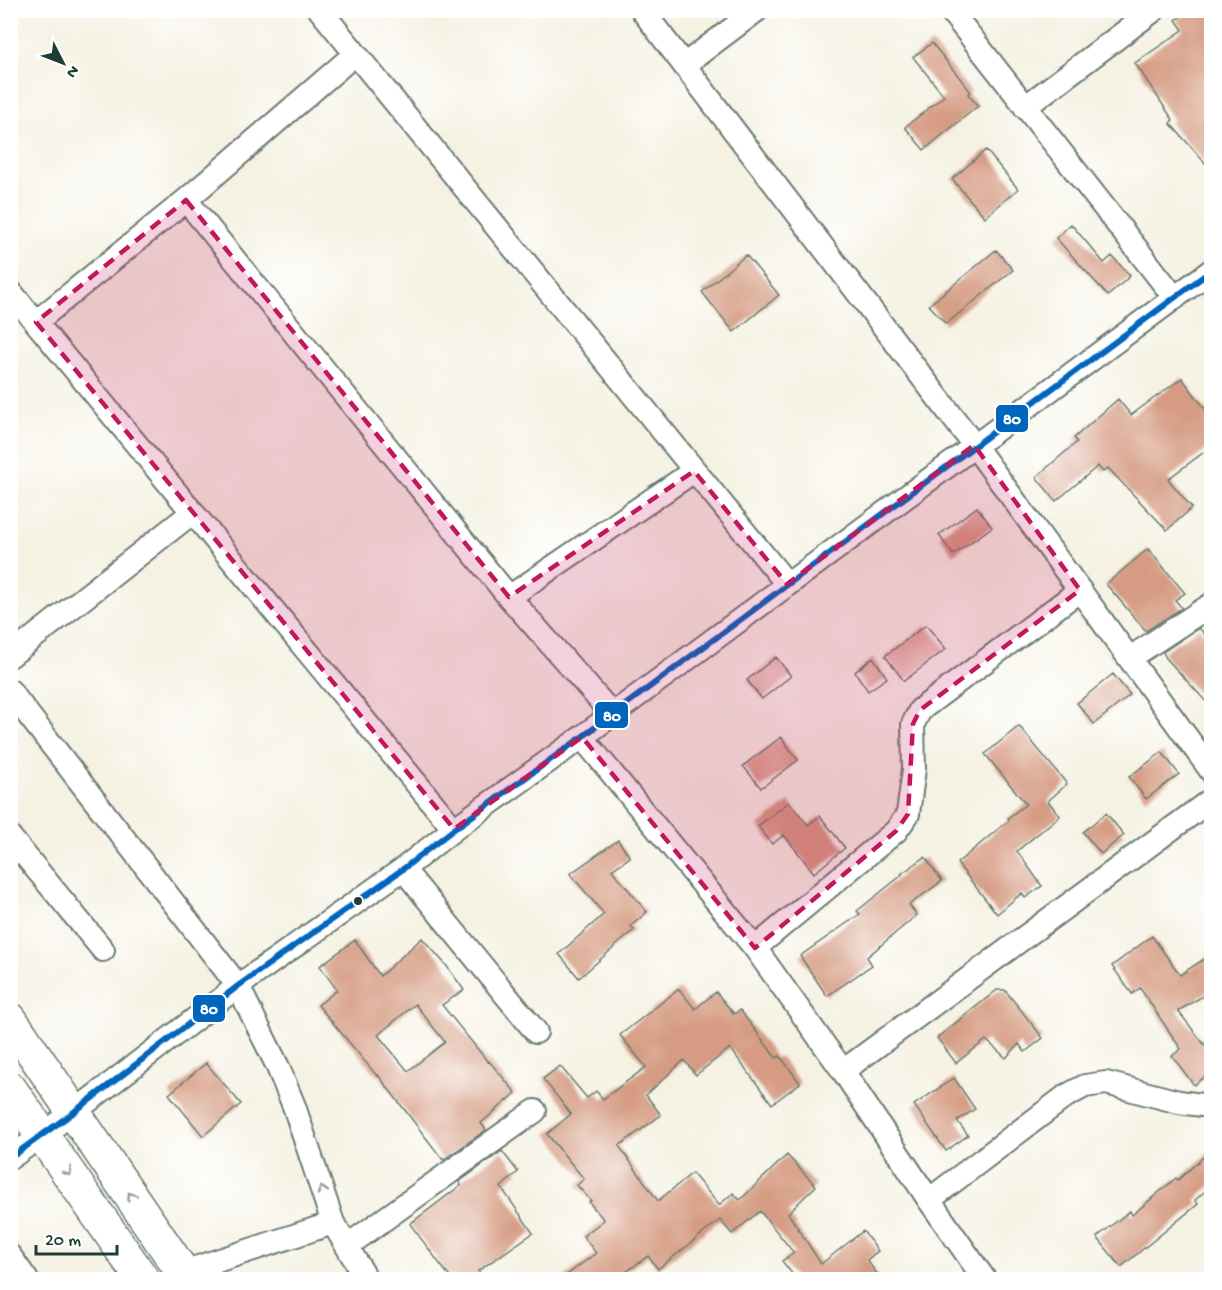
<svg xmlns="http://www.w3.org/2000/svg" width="1222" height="1290" font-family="'Gochi Hand',sans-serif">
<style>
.building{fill:#d69c83;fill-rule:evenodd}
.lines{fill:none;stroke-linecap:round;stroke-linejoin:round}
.minor-casing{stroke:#6a7c71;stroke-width:26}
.primary-casing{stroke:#6a7c71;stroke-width:36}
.minor{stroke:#fff;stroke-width:22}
.primary{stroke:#fff;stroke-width:33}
.bus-1-casing{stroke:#fff;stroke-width:10}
.bus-1{stroke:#0065bd;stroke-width:6}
.oneway{stroke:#8f9e9a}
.marked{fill:#c2185b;fill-opacity:0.2;stroke:#c2185b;stroke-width:4.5;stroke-dasharray:12 8;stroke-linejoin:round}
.bus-dot{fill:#1f3d34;stroke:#fff;stroke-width:2}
.line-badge{stroke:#fff;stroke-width:2}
.badge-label{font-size:16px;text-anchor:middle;font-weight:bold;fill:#fff}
</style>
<rect width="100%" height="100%" fill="#fff"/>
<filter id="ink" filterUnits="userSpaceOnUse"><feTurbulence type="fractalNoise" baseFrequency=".0167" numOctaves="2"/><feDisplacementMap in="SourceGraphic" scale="12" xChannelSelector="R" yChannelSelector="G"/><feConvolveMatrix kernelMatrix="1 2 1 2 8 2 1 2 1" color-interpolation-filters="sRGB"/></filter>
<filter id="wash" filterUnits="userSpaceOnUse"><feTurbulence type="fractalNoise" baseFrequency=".008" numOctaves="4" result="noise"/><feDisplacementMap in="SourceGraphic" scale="24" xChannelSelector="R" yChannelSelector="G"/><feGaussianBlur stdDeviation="1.35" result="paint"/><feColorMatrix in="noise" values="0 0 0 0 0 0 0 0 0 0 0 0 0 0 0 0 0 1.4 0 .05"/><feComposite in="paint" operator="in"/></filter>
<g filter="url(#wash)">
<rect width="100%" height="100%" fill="#f5f2e3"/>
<g id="blocks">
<path class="building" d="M 1189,10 L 1212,10 L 1212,171 L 1170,123 L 1173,120 L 1135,63 L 1183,30 L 1176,20 Z
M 932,43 L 971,92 L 968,94 L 978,106 L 924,150 L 905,127 L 944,96 L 913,57 Z
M 986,150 L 1018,189 L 985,217 L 952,179 Z
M 1071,224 L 1104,263 L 1112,256 L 1130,276 L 1108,296 L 1056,238 Z
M 996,250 L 1013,270 L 946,324 L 929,305 Z
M 746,255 L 779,295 L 734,332 L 702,292 Z
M 1182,378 L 1212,418 L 1212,446 L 1168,479 L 1192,508 L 1167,530 L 1108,468 L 1103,472 L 1098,466 L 1056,501 L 1036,477 L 1077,442 L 1074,438 L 1118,399 L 1131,415 Z
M 977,507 L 992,527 L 953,555 L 939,535 Z
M 1148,549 L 1185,593 L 1175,600 L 1182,608 L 1146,631 L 1106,584 Z
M 926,625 L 946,649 L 904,681 L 885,656 Z
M 1199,628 L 1212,642 L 1212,708 L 1166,658 L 1163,652 Z
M 776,657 L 791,676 L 762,699 L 747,680 Z
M 873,657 L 887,678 L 868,691 L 855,672 Z
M 1113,674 L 1130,695 L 1094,724 L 1077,703 Z
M 1019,726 L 1067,784 L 1048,801 L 1060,816 L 1017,851 L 1042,886 L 1025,898 L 1022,893 L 997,914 L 957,863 L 1009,820 L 1008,818 L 1026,804 L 985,754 Z
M 781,737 L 798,760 L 761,788 L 743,766 Z
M 1162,752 L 1179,774 L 1146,799 L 1129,777 Z
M 789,802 L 808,825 L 820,816 L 845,848 L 814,873 L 784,835 L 772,844 L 758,826 Z
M 1106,813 L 1124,835 L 1101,854 L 1083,832 Z
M 618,840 L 630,857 L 612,870 L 647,912 L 631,926 L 634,930 L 579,978 L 559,954 L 604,914 L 570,874 Z
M 925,857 L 942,881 L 909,905 L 917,915 L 867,957 L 872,965 L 827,996 L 800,956 L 860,914 L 857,911 L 902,875 L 901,874 Z
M 1152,936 L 1180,975 L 1212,954 L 1212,989 L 1198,999 L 1178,1011 L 1212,1054 L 1212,1071 L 1194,1085 L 1172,1056 L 1181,1049 L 1140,988 L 1132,994 L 1112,966 Z
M 422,938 L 446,965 L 464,990 L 442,1005 L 488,1062 L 489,1061 L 516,1093 L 481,1123 L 486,1130 L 443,1160 L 378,1075 L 377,1076 L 318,1005 L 337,990 L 320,966 L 355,940 L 380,976 ZM 415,1004 L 445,1042 L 408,1071 L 378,1035 Z
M 679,989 L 695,1009 L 716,992 L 734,1014 L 740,1010 L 776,1058 L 780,1056 L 800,1083 L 772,1104 L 730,1048 L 696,1075 L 684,1060 L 646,1095 L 661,1115 L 619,1146 L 658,1201 L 692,1173 L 719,1205 L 733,1193 L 740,1200 L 787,1155 L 816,1186 L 788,1213 L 821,1264 L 863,1231 L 878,1251 L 867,1260 L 881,1280 L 797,1280 L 782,1261 L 794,1253 L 760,1211 L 732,1234 L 720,1220 L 658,1269 L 648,1256 L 615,1280 L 560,1280 L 596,1253 L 583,1236 L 604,1220 L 589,1202 L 591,1201 L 577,1185 L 584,1179 L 547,1134 L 571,1114 L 543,1079 L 560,1066 L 587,1098 L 596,1091 L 603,1099 L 646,1067 L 620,1035 Z
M 997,990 L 1005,990 L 1043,1038 L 1025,1052 L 1019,1044 L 1006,1058 L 986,1040 L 956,1063 L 937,1038 Z
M 206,1063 L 241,1104 L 203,1136 L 169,1094 Z
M 954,1078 L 975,1109 L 957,1121 L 968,1135 L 946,1151 L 914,1105 Z
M 1212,1149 L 1212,1185 L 1195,1200 L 1198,1204 L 1121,1267 L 1097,1237 L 1130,1211 L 1132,1215 L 1176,1178 L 1178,1180 Z
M 502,1151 L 518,1172 L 501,1187 L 533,1233 L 478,1271 L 485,1280 L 452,1280 L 410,1224 L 461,1185 L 459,1182 Z"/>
</g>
</g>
<g filter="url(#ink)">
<use href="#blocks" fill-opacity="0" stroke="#6a7c71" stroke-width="1.5"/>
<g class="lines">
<g class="minor-casing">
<path id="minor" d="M 320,10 L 787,584
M 642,10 L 974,445 L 1212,772
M 950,10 L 1175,298
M 684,65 L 757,10
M 1025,107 L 1154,10
M 186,200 L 509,597 L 612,714
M 10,291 L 454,829
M 36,322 L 186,200 L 355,54
M 509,597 L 694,471
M 10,656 L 193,512
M 1130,658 L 1212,604
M 10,691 L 238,986 L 277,1065 L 294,1106 L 333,1223 L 367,1280
M 582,737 L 755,948 L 843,1071 L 929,1200 L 985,1280
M 10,837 L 103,950
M 403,869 L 536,1032
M 755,948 L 896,831 L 908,814 L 914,769 L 913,724 L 920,710 L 1080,590
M 843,1071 L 1212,799
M 10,1158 L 74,1112 L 238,986 L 403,869 L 454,829 L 582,737 L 1212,270
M 929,1200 L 1066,1096 L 1085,1086 L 1106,1083 L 1179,1102 L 1202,1105 L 1212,1103
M 347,1246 L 535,1111
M 10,1256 L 27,1280
M 183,1272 L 333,1223"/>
</g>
<g class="primary-casing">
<path id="primary" d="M 10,1019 L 188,1280
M 10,1089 L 143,1280"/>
</g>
<use href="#minor" class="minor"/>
<use href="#primary" class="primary"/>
<g class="bus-1-casing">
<path id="bus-1" d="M 10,1158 L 74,1112 L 238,986 L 403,869 L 454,829 L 582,737 L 1212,270"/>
</g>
<use href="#bus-1" class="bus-1"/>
</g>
<defs><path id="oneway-chevron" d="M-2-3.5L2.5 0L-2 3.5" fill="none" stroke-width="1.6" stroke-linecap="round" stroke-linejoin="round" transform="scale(1.5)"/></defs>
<g class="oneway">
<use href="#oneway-chevron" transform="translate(68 1172) rotate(55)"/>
<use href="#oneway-chevron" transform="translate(322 1190) rotate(-108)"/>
<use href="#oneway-chevron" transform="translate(131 1196) rotate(-124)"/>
</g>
</g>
<path class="marked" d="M 186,200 L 509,597 L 694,471 L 787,584 L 974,445 L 1080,590 L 920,710 L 913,724 L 908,814 L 896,831 L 755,948 L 582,737 L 454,829 L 36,322 Z"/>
<circle class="bus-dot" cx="358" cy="901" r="5"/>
<g class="line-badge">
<rect x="995" y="404" width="34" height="29" rx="6" fill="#0065bd"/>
<rect x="594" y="701" width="35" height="28" rx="6" fill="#0065bd"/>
<rect x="192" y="994" width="34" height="29" rx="6" fill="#0065bd"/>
</g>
<g class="badge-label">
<text x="1012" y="424">80</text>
<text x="612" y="721">80</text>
<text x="209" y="1014">80</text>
</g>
<rect width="1222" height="1290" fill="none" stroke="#fff" stroke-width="36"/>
<g transform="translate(63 63) rotate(132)" stroke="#ffffff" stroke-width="4.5" paint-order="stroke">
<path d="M0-4.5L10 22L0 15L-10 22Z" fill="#1f3d34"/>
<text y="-9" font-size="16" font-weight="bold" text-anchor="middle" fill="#1f3d34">N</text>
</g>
<path d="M36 1245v9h81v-9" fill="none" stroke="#1f3d34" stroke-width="3"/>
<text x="45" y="1245" font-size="18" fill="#1f3d34" stroke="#ffffff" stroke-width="4.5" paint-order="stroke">20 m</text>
</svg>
